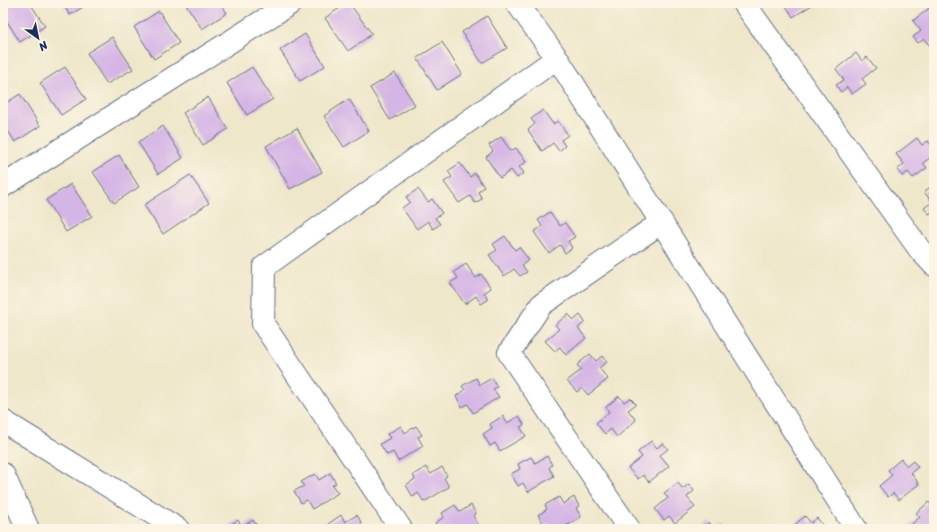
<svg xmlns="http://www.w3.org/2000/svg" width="937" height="532" font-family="Sriracha,sans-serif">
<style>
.building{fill:#d5b5e6}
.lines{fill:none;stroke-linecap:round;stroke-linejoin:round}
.minor-casing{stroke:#656f84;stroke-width:24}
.minor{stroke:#fff;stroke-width:22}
</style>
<rect width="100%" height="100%" fill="#fcf5e5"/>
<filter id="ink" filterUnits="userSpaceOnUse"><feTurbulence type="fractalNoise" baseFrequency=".025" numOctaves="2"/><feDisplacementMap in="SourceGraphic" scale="8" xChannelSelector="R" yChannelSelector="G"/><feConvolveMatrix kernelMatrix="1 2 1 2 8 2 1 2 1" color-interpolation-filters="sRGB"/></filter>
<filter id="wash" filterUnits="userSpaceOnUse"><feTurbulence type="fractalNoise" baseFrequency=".012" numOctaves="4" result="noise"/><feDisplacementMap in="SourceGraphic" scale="16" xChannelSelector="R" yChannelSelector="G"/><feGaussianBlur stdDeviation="0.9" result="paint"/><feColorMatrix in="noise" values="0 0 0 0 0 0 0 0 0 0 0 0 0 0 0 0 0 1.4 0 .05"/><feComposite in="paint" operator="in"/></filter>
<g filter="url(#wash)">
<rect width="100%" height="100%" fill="#eee7ca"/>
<g id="blocks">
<path class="building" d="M 12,3 L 30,3 L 45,26 L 20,42 L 3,15 L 3,8 Z
M 62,3 L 89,3 L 70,15 Z
M 185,3 L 220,3 L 227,13 L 202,29 Z
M 347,3 L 349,3 L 372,34 L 348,51 L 325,18 Z
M 784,3 L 815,3 L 793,17 Z
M 933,5 L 934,42 L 929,45 L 924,39 L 918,43 L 913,37 L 921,31 L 913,21 Z
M 159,11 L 179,43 L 154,59 L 134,27 Z
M 487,16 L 507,48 L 482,63 L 462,32 Z
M 305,34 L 325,66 L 300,81 L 280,50 Z
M 112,37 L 133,69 L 107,84 L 87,53 Z
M 442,42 L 462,74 L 437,90 L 417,58 Z
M 856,53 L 862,61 L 867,57 L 876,68 L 862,79 L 866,84 L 852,94 L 847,87 L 841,92 L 836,85 L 844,80 L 836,69 Z
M 65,67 L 86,99 L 61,115 L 40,83 Z
M 252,67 L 273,99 L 247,115 L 227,83 Z
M 395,73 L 415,105 L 390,120 L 370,88 Z
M 20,94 L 40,126 L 15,142 L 3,123 L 3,105 Z
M 208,97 L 228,129 L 203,145 L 183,113 Z
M 349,99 L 369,131 L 344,147 L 324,116 Z
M 543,110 L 553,124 L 558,121 L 568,135 L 561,140 L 565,146 L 559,151 L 553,143 L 542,151 L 528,130 L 535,124 L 531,119 Z
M 163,126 L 183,158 L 158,174 L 138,142 Z
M 297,128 L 322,172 L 290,189 L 266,146 Z
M 501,137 L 511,151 L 516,148 L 526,162 L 519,167 L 524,173 L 517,178 L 511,170 L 500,178 L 486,157 L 493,151 L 489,145 Z
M 917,138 L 922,145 L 928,141 L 934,149 L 934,155 L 923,163 L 927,168 L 913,178 L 908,172 L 902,176 L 897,170 L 904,164 L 896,154 Z
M 119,155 L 139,187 L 114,203 L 93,172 Z
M 460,163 L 470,177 L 475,173 L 484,187 L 478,192 L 482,199 L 475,203 L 470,196 L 459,203 L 444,182 L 452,177 L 448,171 Z
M 190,175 L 209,203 L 163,234 L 144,205 Z
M 71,184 L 92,216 L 66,232 L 46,200 Z
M 934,184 L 934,211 L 929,214 L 924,208 L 932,202 L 924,192 Z
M 418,189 L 428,202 L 432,199 L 442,213 L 435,218 L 440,224 L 433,229 L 428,221 L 417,229 L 402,208 L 410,202 L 406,197 Z
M 550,212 L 560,226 L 565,223 L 575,237 L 568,241 L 572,248 L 565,253 L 560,245 L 549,253 L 534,232 L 542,226 L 538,220 Z
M 505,236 L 515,250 L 519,247 L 529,260 L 522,265 L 527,272 L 520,276 L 514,269 L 504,276 L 489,255 L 497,250 L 493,244 Z
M 466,264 L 476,278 L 481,274 L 491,288 L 484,293 L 488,300 L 481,304 L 476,296 L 465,304 L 450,283 L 458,278 L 454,272 Z
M 568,314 L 574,320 L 580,315 L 585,322 L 578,328 L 586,338 L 566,355 L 560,347 L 555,351 L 545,341 L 559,329 L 555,325 Z
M 590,354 L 596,361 L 602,356 L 607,362 L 599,368 L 608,379 L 588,395 L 582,388 L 577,392 L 567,381 L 581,370 L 577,365 Z
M 476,378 L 480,385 L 492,378 L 497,387 L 493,389 L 499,397 L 473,413 L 468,404 L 462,407 L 456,396 L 465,390 L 462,386 Z
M 619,396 L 624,402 L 630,398 L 636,404 L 628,410 L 636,420 L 617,437 L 611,429 L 605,434 L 596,423 L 609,412 L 606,407 Z
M 503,416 L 507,423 L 519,416 L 524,425 L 520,427 L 526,436 L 500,451 L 495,443 L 490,446 L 483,434 L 492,428 L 490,424 Z
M 401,426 L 405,433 L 416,426 L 422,435 L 418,437 L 423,446 L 398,461 L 393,452 L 387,455 L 380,444 L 390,438 L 387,434 Z
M 651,441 L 657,448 L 663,443 L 668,449 L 660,455 L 669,466 L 649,482 L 643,475 L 638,479 L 628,468 L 642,457 L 638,452 Z
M 547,456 L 552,465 L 549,468 L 554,476 L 528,492 L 523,483 L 518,486 L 511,474 L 520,469 L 518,464 L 531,457 L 535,463 Z
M 901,459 L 907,466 L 913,461 L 918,467 L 911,473 L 919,484 L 899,500 L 893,493 L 888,497 L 879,486 L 892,475 L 888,470 Z
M 426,467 L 431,474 L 442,467 L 447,476 L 444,478 L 449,487 L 424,502 L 418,493 L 413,497 L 406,485 L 415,479 L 413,475 Z
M 330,473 L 336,483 L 332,485 L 338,493 L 312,509 L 307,500 L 301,503 L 294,491 L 304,486 L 301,482 L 315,474 L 319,480 Z
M 678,483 L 683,489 L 689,484 L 694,491 L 687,497 L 695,507 L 675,523 L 669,516 L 664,520 L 655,509 L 668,498 L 664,493 Z
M 559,497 L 563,504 L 574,497 L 579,506 L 576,508 L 581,517 L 561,529 L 554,529 L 550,523 L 545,526 L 538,515 L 547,509 L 545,505 Z
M 929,502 L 934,508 L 934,529 L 906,529 L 920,517 L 916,513 Z
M 455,505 L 460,512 L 471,505 L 476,514 L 473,516 L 478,524 L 470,529 L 439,529 L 435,523 L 444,517 L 442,513 Z
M 341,515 L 345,522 L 357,515 L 362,524 L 359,527 L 360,529 L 328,529 L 330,528 L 328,524 Z
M 805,516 L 811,523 L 817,518 L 822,524 L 816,529 L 794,529 L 792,527 Z
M 238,520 L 242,527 L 253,520 L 259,529 L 225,529 L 224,528 Z
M 709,522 L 715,529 L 701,529 Z
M 721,524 L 725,529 L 715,529 Z"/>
</g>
</g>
<g filter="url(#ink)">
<use href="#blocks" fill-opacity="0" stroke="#656f84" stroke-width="1"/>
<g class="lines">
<g class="minor-casing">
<path id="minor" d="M 517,3 L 557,58 L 856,529
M 744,3 L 920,250 L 934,265
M 3,186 L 291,3
M 3,421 L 178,529
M 3,474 L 28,529
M 401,529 L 263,324 L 264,267 L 557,58
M 629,529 L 509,353 L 541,305 L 662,222"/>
</g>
<use href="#minor" class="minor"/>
</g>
</g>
<rect width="937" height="532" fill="none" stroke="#fcf5e5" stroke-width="16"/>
<g transform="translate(38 38) rotate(147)" stroke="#fcf5e5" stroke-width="3" paint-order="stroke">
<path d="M0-3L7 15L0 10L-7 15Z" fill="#1b2f5e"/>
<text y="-6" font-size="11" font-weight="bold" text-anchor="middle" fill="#1b2f5e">N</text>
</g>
</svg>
